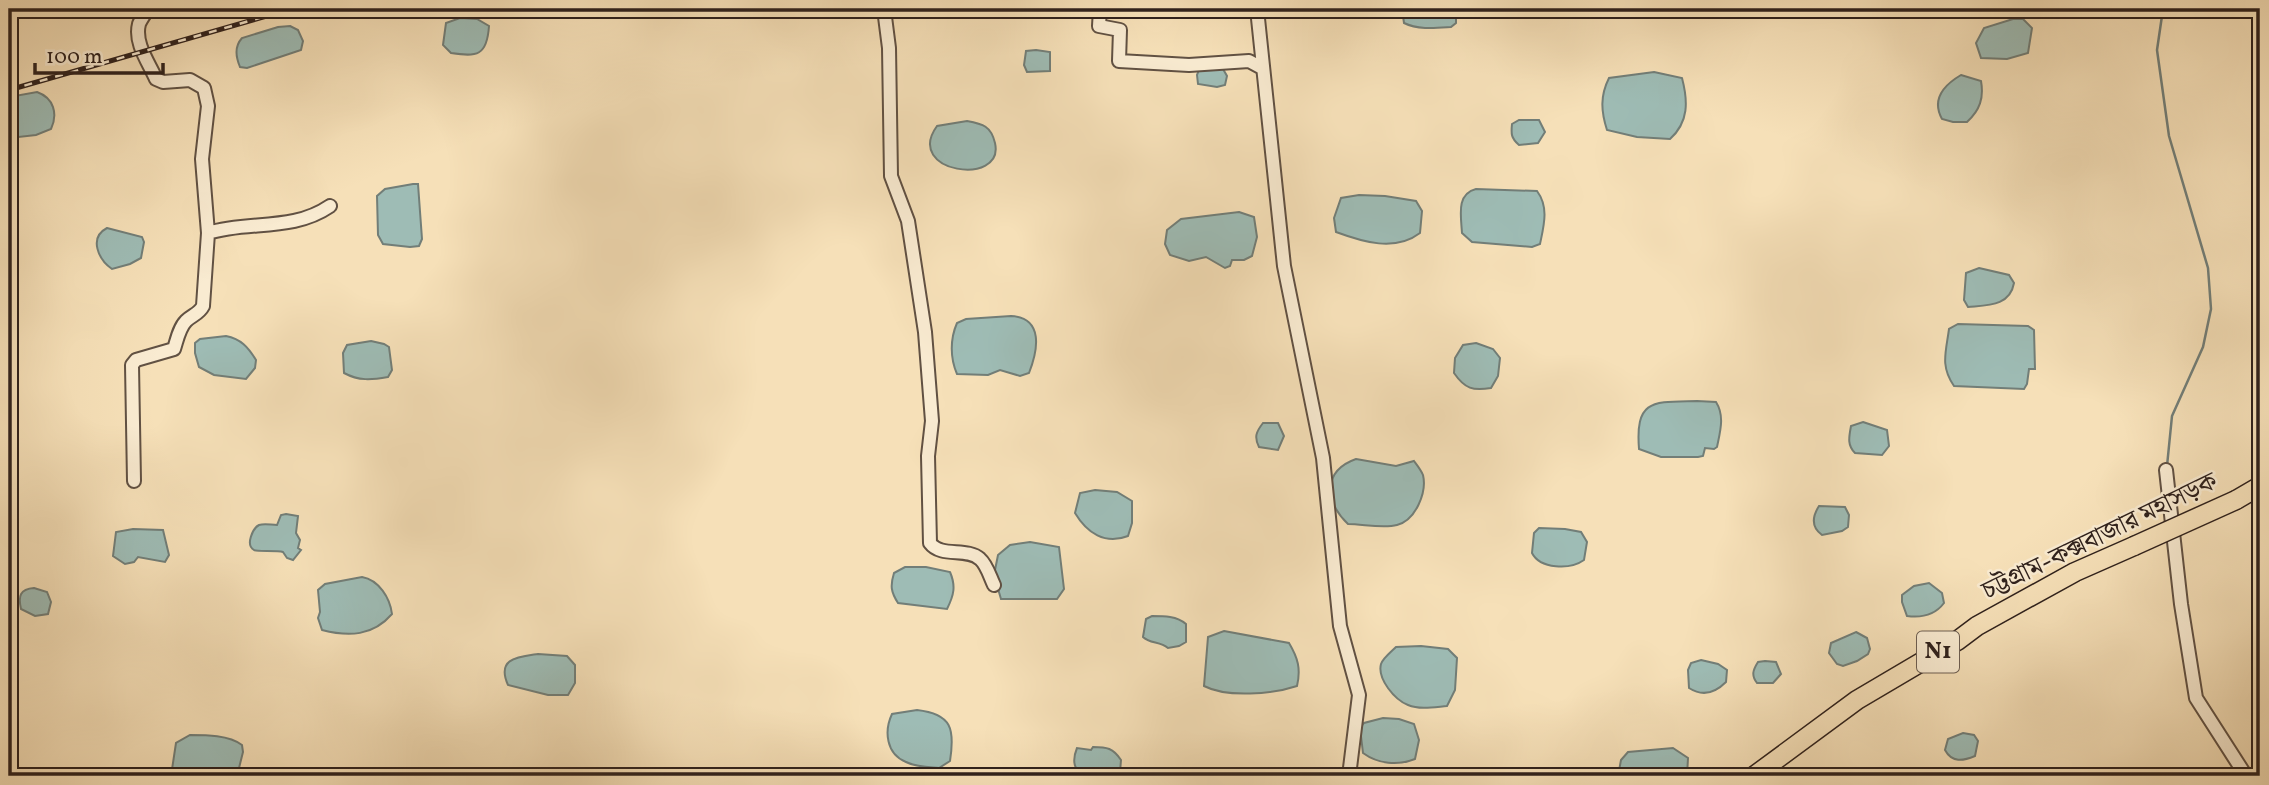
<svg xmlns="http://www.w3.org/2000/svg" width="2269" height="785" font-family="Vollkorn,'Noto Serif Bengali',serif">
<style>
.water{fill:#9ebcb5;stroke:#727e78;stroke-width:2}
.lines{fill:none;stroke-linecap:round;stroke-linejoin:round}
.stream{stroke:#727e78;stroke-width:2.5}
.minor-casing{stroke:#615143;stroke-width:16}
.highway-casing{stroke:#2f211c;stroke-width:21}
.minor{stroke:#f9ebd1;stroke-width:12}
.highway{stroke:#f6e0b8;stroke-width:18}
.rail-casing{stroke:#2f211c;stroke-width:5}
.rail{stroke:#f9ebd1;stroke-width:2.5;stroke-dasharray:8;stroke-linecap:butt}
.highway-bridge-casing{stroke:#2f211c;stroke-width:21;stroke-linecap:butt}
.highway-bridge{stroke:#f6e0b8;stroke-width:18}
.labels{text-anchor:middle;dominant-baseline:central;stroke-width:5;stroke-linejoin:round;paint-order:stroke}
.shield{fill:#f9ebd1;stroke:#6c5e52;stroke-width:2}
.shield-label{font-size:24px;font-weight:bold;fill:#2f211c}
.street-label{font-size:26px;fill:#2f211c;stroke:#f9ebd1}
</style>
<rect width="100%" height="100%" fill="#f6e0b8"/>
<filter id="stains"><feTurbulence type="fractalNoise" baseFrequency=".00286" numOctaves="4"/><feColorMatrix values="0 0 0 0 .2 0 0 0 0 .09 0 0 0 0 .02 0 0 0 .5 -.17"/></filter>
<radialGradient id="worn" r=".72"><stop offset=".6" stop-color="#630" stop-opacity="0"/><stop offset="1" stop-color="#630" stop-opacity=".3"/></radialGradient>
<path class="water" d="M 1402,9 L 1456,9 L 1456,23 L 1451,27 C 1436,28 1418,30 1404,23 Z
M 460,18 L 477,19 L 489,26 C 487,56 477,57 451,53 L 443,45 L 446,23 Z
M 2013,19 L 2023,19 L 2032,28 L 2028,53 L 2007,59 L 1981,58 L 1976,43 L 1984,28 Z
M 290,26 L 298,30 L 303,41 L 301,50 L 247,68 L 240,67 C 236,57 234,47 242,38 L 278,27 Z
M 1036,50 L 1050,52 L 1050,71 L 1027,72 L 1024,65 L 1026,51 Z
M 1206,68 L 1223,69 L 1227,76 L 1225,85 L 1217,87 L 1198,84 L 1197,75 L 1199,70 Z
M 1654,72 L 1682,78 C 1688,101 1689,122 1670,139 L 1637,137 L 1607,130 C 1601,111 1600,96 1609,78 Z
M 1961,75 L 1981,81 C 1984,98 1980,110 1967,122 L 1953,122 L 1942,119 C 1931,99 1944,85 1961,75 Z
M 37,92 C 54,98 58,114 51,129 L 36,135 L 10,138 L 9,97 Z
M 1519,120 L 1539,120 L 1545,132 L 1538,143 L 1519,145 C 1511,138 1511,134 1512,124 Z
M 967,121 C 983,124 991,126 995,143 C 1005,187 903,173 937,126 Z
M 413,184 L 418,184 L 422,239 L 419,246 L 410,247 L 383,244 L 378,235 L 377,196 L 385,189 Z
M 1476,189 L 1537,191 C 1549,207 1544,225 1540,244 L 1532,247 L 1472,242 L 1462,233 C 1461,216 1456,194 1476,189 Z
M 1359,195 L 1385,196 L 1416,201 L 1422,211 L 1420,233 C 1395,252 1363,242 1336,232 L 1334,218 L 1341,198 Z
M 1239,212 L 1254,217 L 1257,237 L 1252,256 L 1244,260 L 1232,260 L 1230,266 L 1225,268 L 1206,257 L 1189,261 L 1170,255 L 1165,244 L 1167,230 L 1181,219 Z
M 107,228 L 142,237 L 144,242 L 141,258 L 130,264 L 112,269 C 99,260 88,238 107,228 Z
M 1979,268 L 2009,275 L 2014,283 C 2010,306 1988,305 1968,307 L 1964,300 L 1966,273 Z
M 1011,316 C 1044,318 1038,350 1029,373 L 1020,376 L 1000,370 L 988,375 L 957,374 C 950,358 950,339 957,323 L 966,319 Z
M 1958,324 L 2028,326 L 2034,330 L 2035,369 L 2029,369 L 2027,384 L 2024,389 L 1954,386 C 1940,366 1946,352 1949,329 Z
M 226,336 C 241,339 248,347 256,360 L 255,368 L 246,379 L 214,375 L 199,367 L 195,353 L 195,343 L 200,339 Z
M 371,341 L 384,344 L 389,347 L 392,370 L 388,377 C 371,380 359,381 344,373 L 343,353 L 347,345 Z
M 1476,343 L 1493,349 L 1500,358 L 1498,376 L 1491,388 C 1473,391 1465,389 1454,373 L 1455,358 L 1463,345 Z
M 1697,401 L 1716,402 C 1725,416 1720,432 1717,447 L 1714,449 L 1705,448 L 1703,456 L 1698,457 L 1661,457 L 1639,449 C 1635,398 1654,402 1697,401 Z
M 1863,422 L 1887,430 L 1889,446 L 1882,455 L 1855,453 C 1847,445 1849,437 1851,426 Z
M 1263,423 L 1278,423 L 1284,436 L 1278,450 L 1259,447 C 1254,437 1256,432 1263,423 Z
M 1356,459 L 1396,466 L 1414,461 C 1417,465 1421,470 1423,475 C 1427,492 1416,520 1397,525 C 1383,529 1363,524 1348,524 C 1325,502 1322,471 1356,459 Z
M 1095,490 L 1117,492 L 1132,501 L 1132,523 L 1128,536 C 1105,545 1087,533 1075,513 L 1080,493 Z
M 1819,506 L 1845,507 L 1849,515 L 1848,527 L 1842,531 L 1822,535 C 1811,527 1812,517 1819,506 Z
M 286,514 L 298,516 L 296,533 L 300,540 L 298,548 L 301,550 L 293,560 L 287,558 L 283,552 C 277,550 256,552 254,550 C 245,545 253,528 259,525 C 265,523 271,525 277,525 L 281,515 Z
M 1539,528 L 1565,529 L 1581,532 L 1587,542 L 1584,560 C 1570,570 1540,569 1532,553 L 1534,533 Z
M 133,529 L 163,530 L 169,555 L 165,562 L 138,557 L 134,562 L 125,564 L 113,556 L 116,532 Z
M 1030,542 L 1059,547 L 1064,589 L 1057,599 L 1001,599 L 994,575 L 998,555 L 1010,545 Z
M 905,567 L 926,567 L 950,572 C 956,586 954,595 947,609 L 898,603 C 891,592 890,586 894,573 Z
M 362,577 C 379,580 390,598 392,614 C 373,636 349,637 322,630 L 318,618 L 320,612 L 318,590 L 325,584 Z
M 1929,583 L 1942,593 L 1944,603 C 1935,615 1922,618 1907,616 L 1902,602 L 1902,595 L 1914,586 Z
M 34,588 L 47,592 L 51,602 L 48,614 L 35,616 L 21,609 C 18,596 20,589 34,588 Z
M 1152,616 C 1164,616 1177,616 1186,624 L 1186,642 L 1179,646 L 1168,648 C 1160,641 1150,644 1143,637 L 1146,619 Z
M 1224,631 L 1289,643 C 1298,658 1301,669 1297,686 C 1273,694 1227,698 1204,686 L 1208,637 Z
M 1856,632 L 1867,638 L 1870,649 L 1868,654 L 1857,661 L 1843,666 L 1837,664 L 1829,653 L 1831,643 Z
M 1421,646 L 1448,649 L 1457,658 L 1455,690 L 1447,706 C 1435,707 1420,710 1408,705 C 1395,700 1377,679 1381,664 C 1383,658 1391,652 1396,647 Z
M 538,654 L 567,656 L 575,665 L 575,683 L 568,695 L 548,695 L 508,685 C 496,658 518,657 538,654 Z
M 1701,660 L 1718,664 L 1727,670 L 1726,682 C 1715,693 1703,697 1689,688 L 1688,670 L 1691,663 Z
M 1765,661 L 1776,662 L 1781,674 L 1773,683 L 1757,683 C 1751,675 1753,670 1758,662 Z
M 917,710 C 952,714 955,729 950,761 L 939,768 C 928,767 916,767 906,762 C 886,754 884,731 892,714 Z
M 1383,718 L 1399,719 L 1414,724 L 1419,740 L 1415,759 C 1398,766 1378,764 1363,753 L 1360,728 L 1364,723 Z
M 1963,733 L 1974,735 L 1978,741 L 1975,756 C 1963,761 1952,763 1945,750 L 1948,739 Z
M 190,735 C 206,735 229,735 242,745 L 243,752 L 237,776 L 171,776 L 176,743 Z
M 1093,747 C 1107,747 1113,748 1121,760 L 1120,772 C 1100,782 1064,780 1077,748 L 1091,750 Z
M 1673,748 L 1688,758 L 1687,776 L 1618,776 L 1621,760 L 1628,752 Z"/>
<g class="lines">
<path class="stream" d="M 2163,9 L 2157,50 L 2169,136 L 2208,268 L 2211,309 L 2203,347 L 2172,416 L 2167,466"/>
<g class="minor-casing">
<path id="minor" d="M 148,9 C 145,14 141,19 139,24 C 134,43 149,63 156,79 L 163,82 L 190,80 L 204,88 L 208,106 L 202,159 L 208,233
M 884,9 L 889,48 L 891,176 L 908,221 L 925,332 L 932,421 L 928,456 L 930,543 C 941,558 967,547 980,559 C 987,565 990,577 994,585
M 1100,9 L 1099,26 L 1120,30 L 1119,61 L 1189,65 L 1249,61 L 1262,68
M 1257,9 L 1284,266 L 1323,458 L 1340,626 L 1359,695 L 1349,776
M 2166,470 L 2181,604 L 2196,698 L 2246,776
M 134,481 L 132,365 L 136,360 L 174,349 C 177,340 179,328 186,321 C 192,315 199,314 203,306 L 208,233 C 249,220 292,232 330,206"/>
</g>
<g class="highway-casing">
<path id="highway" d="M 2236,500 L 2260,486
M 1754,776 L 1857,700 L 1957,641 L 1977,626 L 2075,572 L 2134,546"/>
</g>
<use href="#minor" class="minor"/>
<use href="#highway" class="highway"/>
<g class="rail-casing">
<path id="rail" d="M 9,90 L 291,9"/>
</g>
<use href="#rail" class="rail"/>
<g class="highway-bridge-casing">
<path id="highway-bridge" d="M 2134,546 L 2236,500"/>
</g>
<use href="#highway-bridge" class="highway-bridge"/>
</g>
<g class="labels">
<rect class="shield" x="1917" y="631.5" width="42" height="41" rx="5"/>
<g class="shield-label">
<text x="1938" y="652">N1</text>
</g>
<g class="street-label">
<text transform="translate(2100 537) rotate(-26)">চট্টগ্রাম-কক্সবাজার মহাসড়ক</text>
</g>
</g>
<rect width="2269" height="785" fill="none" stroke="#f6e0b8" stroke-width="35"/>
<rect x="10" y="10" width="2248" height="764" fill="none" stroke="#2f211c" stroke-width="3.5"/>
<rect x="18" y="18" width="2234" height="750" fill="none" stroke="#2f211c" stroke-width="2"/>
<path d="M35 63v10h128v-10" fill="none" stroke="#2f211c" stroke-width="3.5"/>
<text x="46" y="63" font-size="21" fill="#2f211c" stroke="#f9ebd1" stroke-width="5" paint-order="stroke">100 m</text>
<rect width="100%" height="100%" filter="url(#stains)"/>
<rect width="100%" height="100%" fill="url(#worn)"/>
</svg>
